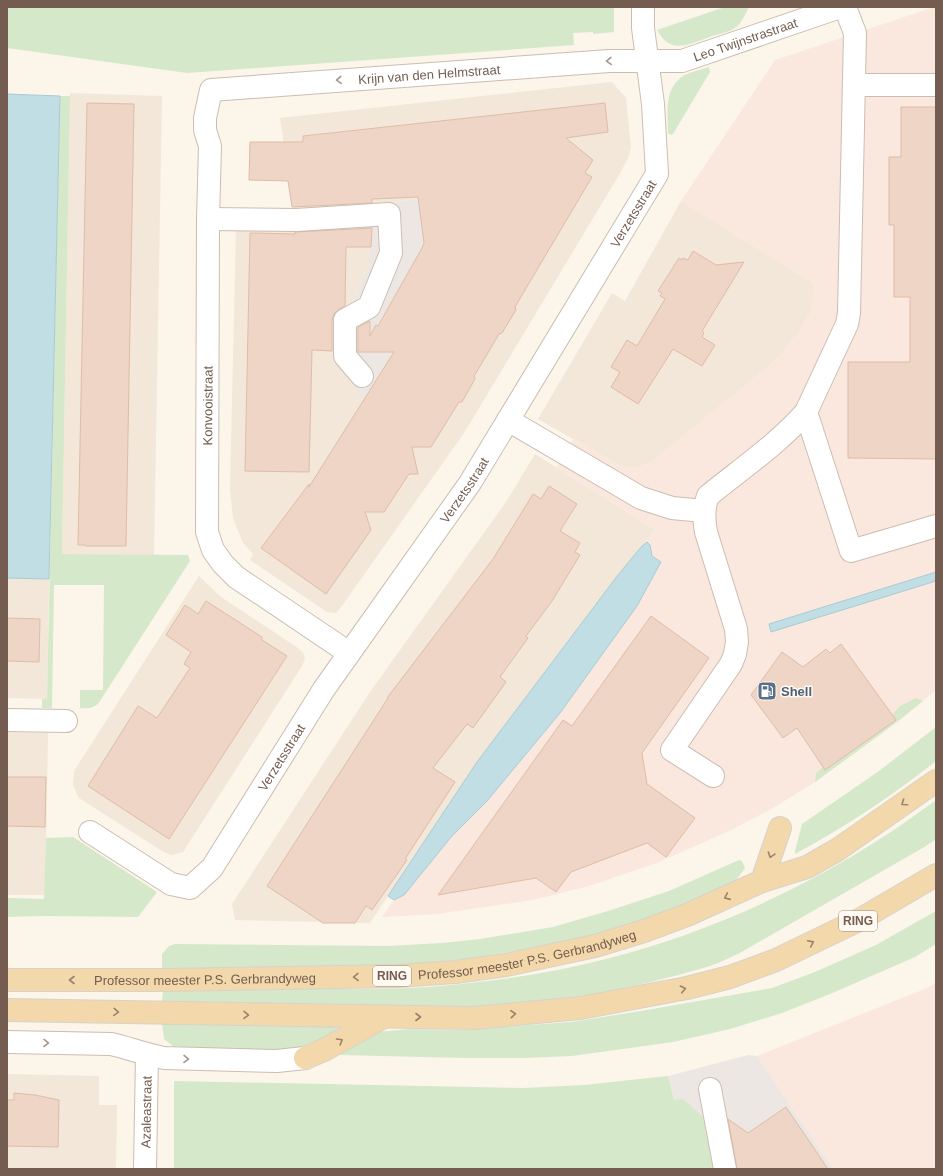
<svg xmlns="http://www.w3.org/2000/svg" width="943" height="1176" font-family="Arial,sans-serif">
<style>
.residential{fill:#f2e7d9}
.commercial{fill:#fae8df}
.industrial{fill:#ece7e3}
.green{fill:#d5e8ca}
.water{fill:#c0dee3;stroke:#a7ccd4}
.building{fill:#eed5c5;stroke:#dfbca6}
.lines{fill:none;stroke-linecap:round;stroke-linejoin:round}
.minor-casing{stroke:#ccbdb1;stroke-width:24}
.major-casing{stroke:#d8d2ce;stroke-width:24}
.minor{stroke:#fff;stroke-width:22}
.major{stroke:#f2d8aa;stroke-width:22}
.oneway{stroke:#a5968d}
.oneway2{stroke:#9a826b}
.labels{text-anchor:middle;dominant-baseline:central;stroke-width:3;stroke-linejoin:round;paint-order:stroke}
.shield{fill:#fef9f1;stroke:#9d8c80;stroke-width:1}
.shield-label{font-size:12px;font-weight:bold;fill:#745d50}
.street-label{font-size:13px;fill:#745d50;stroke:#fef9f1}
.service-label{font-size:13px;font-weight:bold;fill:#4e5e75;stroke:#fef9f1;text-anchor:start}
</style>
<rect width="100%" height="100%" fill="#fbf5ea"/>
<path class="residential" d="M 612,82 L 626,98 L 631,148 L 628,158 L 619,175 L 464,433 L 344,603 L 336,613 L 327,612 L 250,560 L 253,554 L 243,543 L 233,518 L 230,489 L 236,229 L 370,229 L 369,262 L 354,299 L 339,314 L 338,365 L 447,196 L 294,212 L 280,118 Z
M 70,93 L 162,96 L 154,555 L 62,554 Z
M 681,201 L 813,283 L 813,299 L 810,314 L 797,334 L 782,354 L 770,365 L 649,464 L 636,467 L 622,467 L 538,419 L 612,293 L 625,301 Z
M 535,454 L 655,530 L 618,575 L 477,762 L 370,923 L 235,920 L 232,904 L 370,692 L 506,502 Z
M 199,576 L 221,597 L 298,648 L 303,652 L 305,659 L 302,666 L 183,852 L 172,855 L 162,851 L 79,798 L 73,785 L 74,771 Z
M 7,578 L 49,579 L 47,699 L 7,698 Z
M 7,732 L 48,733 L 45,895 L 7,895 Z
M 7,1074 L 99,1076 L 99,1105 L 117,1105 L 116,1169 L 7,1169 Z"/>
<path class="commercial" d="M 934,7 L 936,7 L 936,690 L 897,722 L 815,782 L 773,808 L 731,830 L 657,863 L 589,886 L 533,900 L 437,914 L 382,917 L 394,900 L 404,895 L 452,836 L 487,801 L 560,713 L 637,606 L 661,562 L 652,556 L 647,543 L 641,547 L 655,530 L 556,468 L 574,438 L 622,467 L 636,467 L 649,464 L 770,365 L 782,354 L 797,334 L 810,314 L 813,299 L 813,283 L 681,201 L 775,60 Z
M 936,983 L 936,1169 L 833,1169 L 757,1056 L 927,988 Z"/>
<path class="industrial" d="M 447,196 L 452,249 L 365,399 L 338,365 L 339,314 L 354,299 L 369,262 L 370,229 L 236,229 L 294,212 Z
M 748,1055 L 757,1056 L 833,1169 L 713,1169 L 703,1117 L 674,1100 L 668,1076 Z"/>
<path class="green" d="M 7,7 L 614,7 L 614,32 L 593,34 L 593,32 L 573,33 L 574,45 L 187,73 L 7,48 Z
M 725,7 L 749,7 C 746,13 741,24 735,28 C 729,32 719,34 712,36 C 690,44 671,56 657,30 Z
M 709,67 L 710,72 L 673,134 L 670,135 L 668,133 C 668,112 663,88 685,75 C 692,71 701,70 709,67 Z
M 60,96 L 70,96 L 62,554 L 188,555 L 190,561 L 100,701 C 95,708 89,709 80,708 L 80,690 L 103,690 L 104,585 L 54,585 L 52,708 L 42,708 L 42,699 L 47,699 Z
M 916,698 L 923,701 L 897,722 L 815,782 L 816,773 L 822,768 L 893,714 L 900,706 Z
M 936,727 L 936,761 C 892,796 845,827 795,854 L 795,851 L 802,824 L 879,771 Z
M 936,800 L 936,839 L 926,846 L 738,954 C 728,958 719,963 710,966 C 690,972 670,977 651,982 C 587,997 523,1005 457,1008 L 162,1003 L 163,990 C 214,990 266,989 318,989 C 355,989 392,989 429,987 C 488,982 549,974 606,959 C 724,929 839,873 936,800 Z
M 73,837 L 157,892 L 138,917 L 45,916 L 7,917 L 7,898 L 44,899 L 46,838 Z
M 739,860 L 742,861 L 745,868 L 734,883 L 723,890 L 634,924 L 589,937 L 539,947 L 480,957 L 428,963 L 364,966 L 162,970 L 162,954 L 169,946 L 175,944 L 388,946 L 442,943 L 480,939 L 553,927 L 608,911 L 669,891 Z
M 936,911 L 936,944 L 915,957 L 830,994 L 782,1013 L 730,1029 L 673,1042 L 572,1056 L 525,1058 L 465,1058 L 341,1055 L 336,1052 L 379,1032 L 408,1029 L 461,1030 L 571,1022 L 641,1011 L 772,988 L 815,972 L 876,945 Z
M 162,1023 L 339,1026 L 340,1027 L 334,1033 L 316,1043 L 293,1051 L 206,1049 L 173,1046 L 164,1039 Z
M 668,1076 L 674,1100 L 683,1099 L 703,1117 L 713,1169 L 174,1169 L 174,1081 L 523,1088 L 584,1085 Z"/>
<path class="water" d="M 7,94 L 60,96 L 49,579 L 7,578 Z
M 647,542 L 650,545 L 652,556 L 661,562 L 637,606 L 560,713 L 487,801 L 452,836 L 404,895 L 394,900 L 388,896 L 477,762 L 618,575 L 641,547 Z
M 936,572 L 936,581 L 771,632 L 769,624 Z"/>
<path class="building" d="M 87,103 L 134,104 L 126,546 L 85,546 L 85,545 L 78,545 Z
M 605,103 L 608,132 L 566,138 L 593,160 L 585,173 L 592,177 L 522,295 L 515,307 L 516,310 L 502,333 L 499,334 L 482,363 L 474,376 L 475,379 L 462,402 L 459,402 L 431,447 L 412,447 L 418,474 L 409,474 L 384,512 L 365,512 L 371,530 L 326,594 L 261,548 L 309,484 L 309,487 L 394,352 L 358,352 L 358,327 L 370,321 L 370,336 L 376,325 L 378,326 L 422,248 L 424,243 L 418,197 L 372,199 L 372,203 L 292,207 L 288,181 L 249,180 L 250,142 L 303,142 L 303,136 Z
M 901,107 L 936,107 L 936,459 L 848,458 L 848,362 L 910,362 L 910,297 L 894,297 L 894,225 L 889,225 L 889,157 L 901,157 Z
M 372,228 L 371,247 L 346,247 L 345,306 L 339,309 L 334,314 L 332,320 L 332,351 L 312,350 L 309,472 L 245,471 L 250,233 L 295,234 L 295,232 Z
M 693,251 L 716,265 L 744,262 L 702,331 L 704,333 L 702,337 L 715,345 L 702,366 L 673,349 L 638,404 L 611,387 L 620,372 L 611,367 L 627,340 L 637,346 L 665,299 L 660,296 L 662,293 L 658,291 L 679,258 L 682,260 L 683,258 L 688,260 Z
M 549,486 L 577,504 L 560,531 L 580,543 L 575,552 L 580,555 L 552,601 L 526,636 L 528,638 L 500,677 L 506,682 L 473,728 L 467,724 L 433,768 L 455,782 L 405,859 L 407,860 L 372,910 L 366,906 L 355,923 L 323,923 L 267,886 L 388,698 L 387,698 L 493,559 L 533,494 L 541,499 Z
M 206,601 L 262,637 L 262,640 L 287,656 L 169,839 L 88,786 L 138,706 L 157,718 L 190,668 L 184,664 L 191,652 L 166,635 L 185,605 L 198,614 Z
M 651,616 L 709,658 L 642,753 L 647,784 L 695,818 L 666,857 L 647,843 L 571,872 L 556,892 L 536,878 L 438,895 L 563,720 L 572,726 Z
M 7,618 L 40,619 L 39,662 L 7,661 Z
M 841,644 L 896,720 L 825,770 L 797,728 L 783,738 L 751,695 L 782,652 L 803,667 L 826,649 L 830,653 Z
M 7,777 L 46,777 L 45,827 L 7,826 Z
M 14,1093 L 35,1095 L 59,1100 L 58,1147 L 7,1146 L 7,1100 L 14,1100 Z
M 786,1107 L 828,1169 L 737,1169 L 728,1119 L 748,1133 Z"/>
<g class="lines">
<g class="minor-casing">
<g id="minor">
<path d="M 854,85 L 936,85"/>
<path d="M 208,219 L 297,220 L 389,214 L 391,253 L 369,307 L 345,320 L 345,356 L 362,376"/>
<path d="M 806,412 L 851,551 L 936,526"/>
<path d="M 508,420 L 641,498 L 672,508 L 704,511"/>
<path id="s1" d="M 349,653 L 236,577 L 223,564 L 213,550 L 207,532 L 208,219 L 210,146 L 205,130 L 205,118 L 211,90 L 609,61 L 682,61 L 840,7"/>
<path d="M 7,720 L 66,721"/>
<path d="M 713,776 L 672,750 L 731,664 L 735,654 L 737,642 L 736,629 L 706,532 C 704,519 703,508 708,496 C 741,469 778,444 806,412 L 847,324 L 849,313 L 855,33 L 845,7"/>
<path id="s2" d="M 90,832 L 171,884 L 190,888 L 212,868 L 324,689 L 470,483 L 657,174 L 653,104 L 643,28 L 643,7"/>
<path d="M 7,1042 L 111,1044 C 129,1048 146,1055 164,1058 L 277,1061 L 305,1058"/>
<path d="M 710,1089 L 725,1169"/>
<path id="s3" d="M 145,1169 L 147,1055"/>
</g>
</g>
<g class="major-casing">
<g id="major">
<path d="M 762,881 L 780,828"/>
<path id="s4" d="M 7,980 L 166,980 L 397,976 L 455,972 L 506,965 L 595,946 L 644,931 L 687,915 L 762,881 L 807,867 L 837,850 L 936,781"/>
<path d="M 7,1010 L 474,1018 L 580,1008 L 687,988 L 730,977 L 776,960 L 861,919 L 936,875"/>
<path d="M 305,1058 L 324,1050 L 382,1018"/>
</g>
</g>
<use href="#minor" class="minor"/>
<use href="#major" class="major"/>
</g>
<defs><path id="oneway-chevron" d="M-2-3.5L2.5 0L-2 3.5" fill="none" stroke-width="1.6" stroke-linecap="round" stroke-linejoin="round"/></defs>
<g class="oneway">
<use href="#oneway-chevron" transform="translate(609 61) rotate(178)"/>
<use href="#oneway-chevron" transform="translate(339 80) rotate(176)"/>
<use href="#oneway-chevron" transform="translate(46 1043) rotate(1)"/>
<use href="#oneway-chevron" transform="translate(186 1059) rotate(1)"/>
</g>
<g class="oneway2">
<use href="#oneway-chevron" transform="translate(904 803) rotate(145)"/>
<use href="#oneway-chevron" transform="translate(771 855) rotate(108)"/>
<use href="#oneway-chevron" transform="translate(727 897) rotate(156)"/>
<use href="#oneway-chevron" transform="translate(811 943) rotate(-26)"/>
<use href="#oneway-chevron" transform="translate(356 977) rotate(179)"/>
<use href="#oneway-chevron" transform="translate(72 980) rotate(-180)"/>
<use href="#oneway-chevron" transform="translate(683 989) rotate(-12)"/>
<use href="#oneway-chevron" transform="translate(116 1012) rotate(3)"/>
<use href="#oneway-chevron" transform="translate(513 1014) rotate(-5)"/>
<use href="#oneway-chevron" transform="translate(246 1015) rotate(1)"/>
<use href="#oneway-chevron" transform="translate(418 1017)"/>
<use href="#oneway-chevron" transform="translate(340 1041) rotate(-31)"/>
</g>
<defs>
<g id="fuel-square" transform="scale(1)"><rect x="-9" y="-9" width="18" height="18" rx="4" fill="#5c6f8a" stroke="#fef9f1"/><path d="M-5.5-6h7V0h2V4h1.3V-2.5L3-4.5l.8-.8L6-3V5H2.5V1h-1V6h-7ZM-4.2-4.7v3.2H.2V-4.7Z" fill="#fff"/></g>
</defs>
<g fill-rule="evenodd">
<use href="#fuel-square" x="767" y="691"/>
</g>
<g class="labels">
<g class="shield">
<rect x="839" y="911" width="38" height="20" rx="3"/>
<rect x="373" y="966" width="38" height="20" rx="3"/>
</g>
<g class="shield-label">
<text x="858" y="921">RING</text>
<text x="392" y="976">RING</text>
</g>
<g class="street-label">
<text stroke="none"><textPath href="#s1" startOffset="1173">Leo Twijnstrastraat</textPath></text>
<text stroke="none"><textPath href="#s1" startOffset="853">Krijn van den Helmstraat</textPath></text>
<text stroke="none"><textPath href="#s2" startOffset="924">Verzetsstraat</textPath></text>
<text stroke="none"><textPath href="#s1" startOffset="317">Konvooistraat</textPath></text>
<text stroke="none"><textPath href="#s2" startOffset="600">Verzetsstraat</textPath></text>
<text stroke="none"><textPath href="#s2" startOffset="276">Verzetsstraat</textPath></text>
<text stroke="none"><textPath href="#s4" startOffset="522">Professor meester P.S. Gerbrandyweg</textPath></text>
<text stroke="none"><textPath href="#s4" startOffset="198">Professor meester P.S. Gerbrandyweg</textPath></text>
<text stroke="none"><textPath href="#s3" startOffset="57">Azaleastraat</textPath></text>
</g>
<g class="service-label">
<text x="781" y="691">Shell</text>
</g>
</g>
<rect width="943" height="1176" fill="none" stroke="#745d50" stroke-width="16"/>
</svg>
